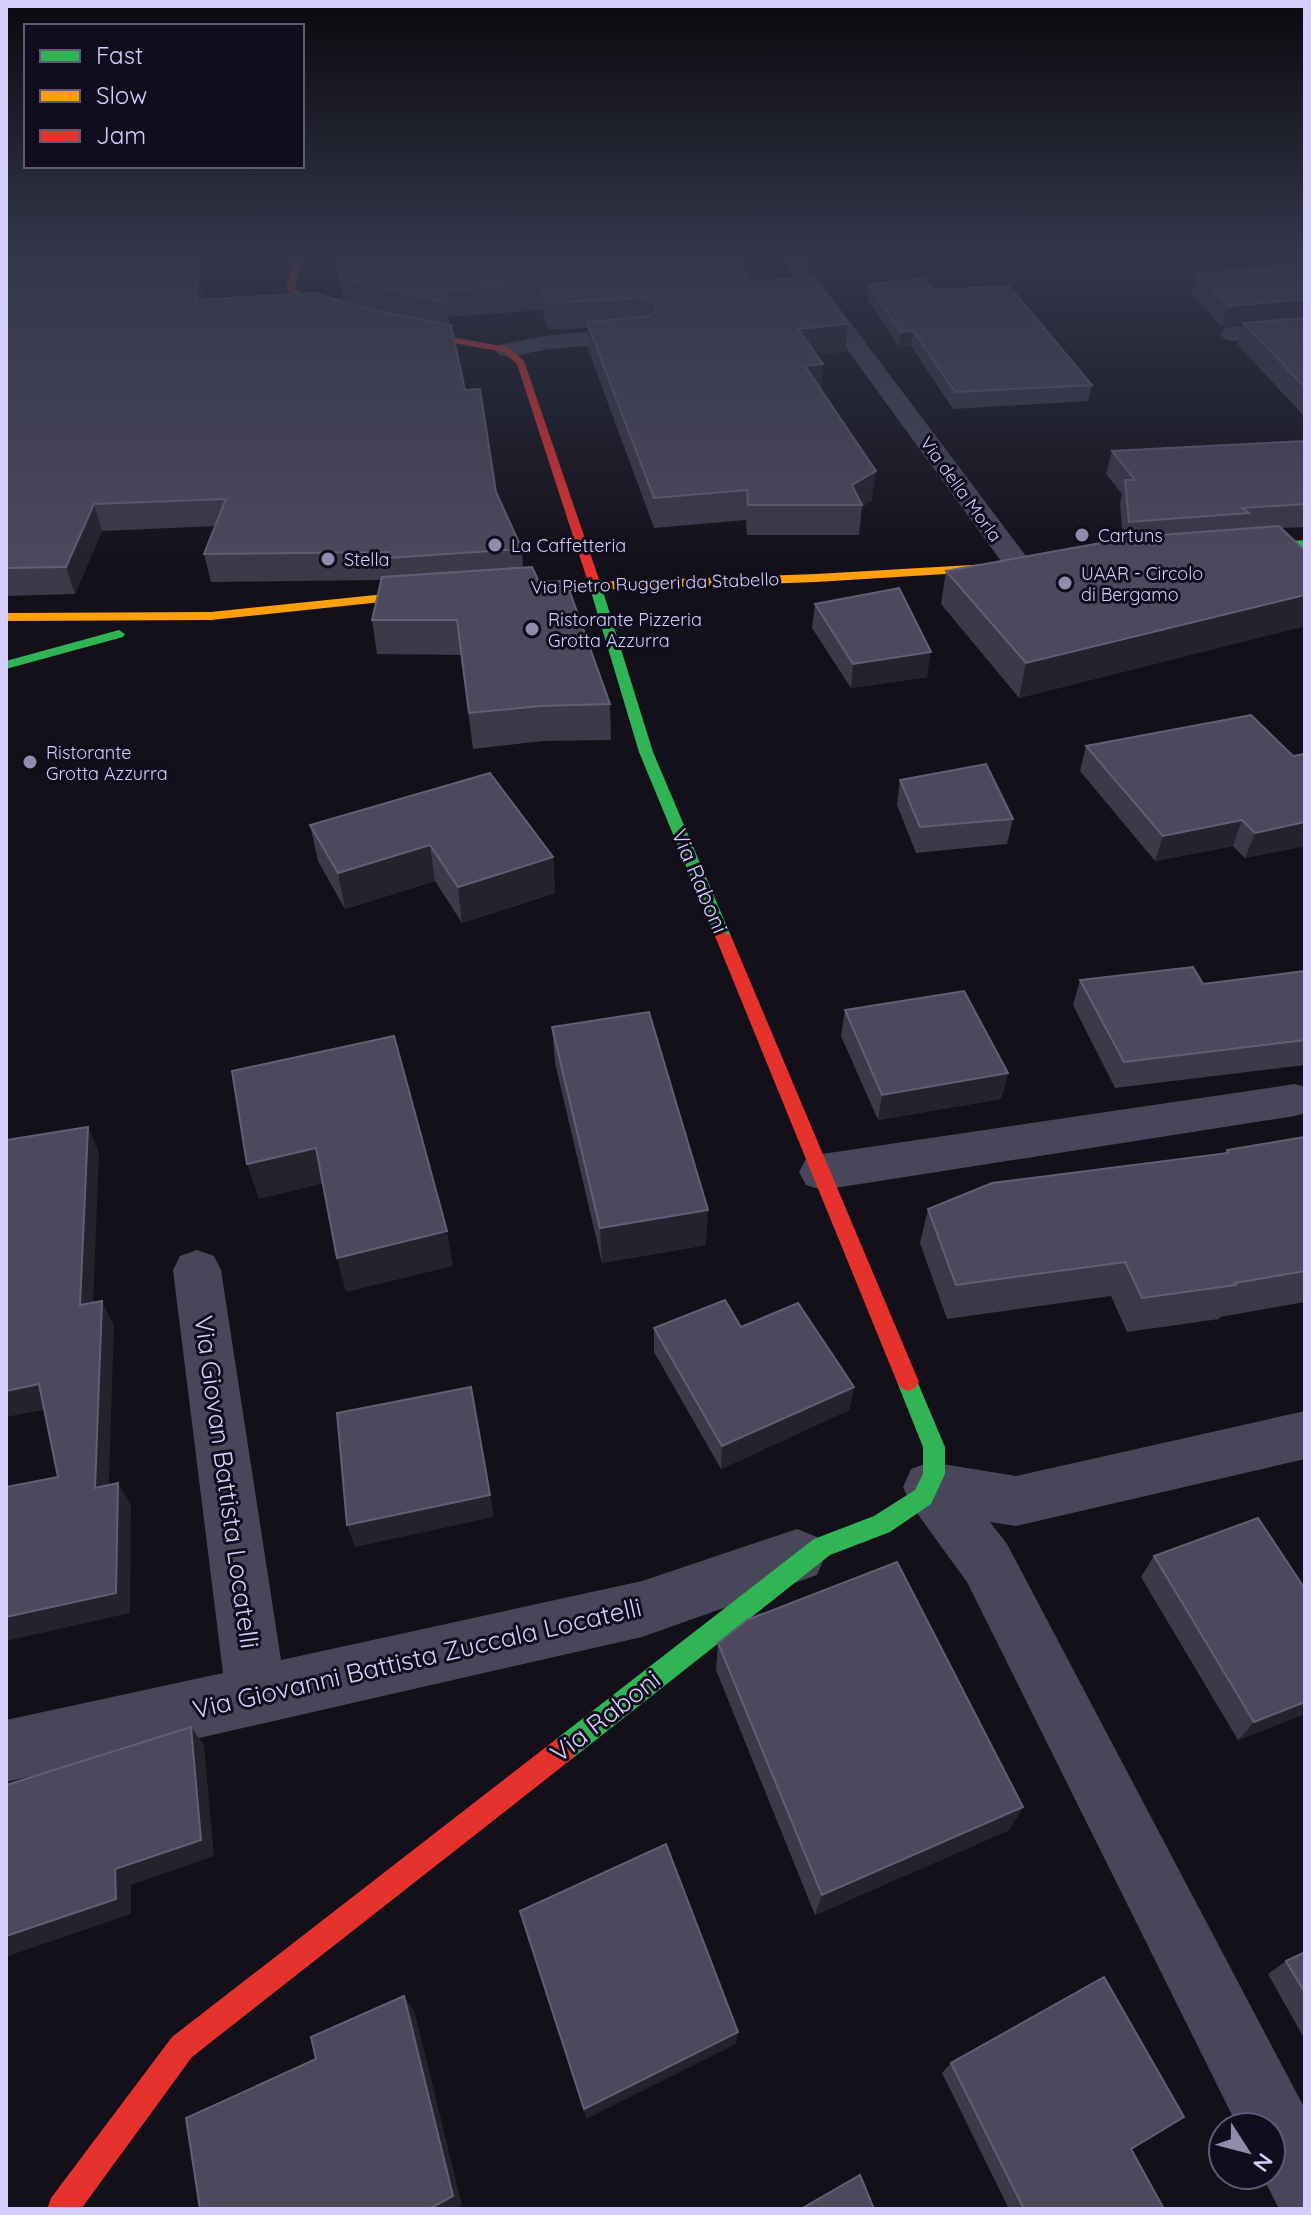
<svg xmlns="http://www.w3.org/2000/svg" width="1311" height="2215" font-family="Quicksand,sans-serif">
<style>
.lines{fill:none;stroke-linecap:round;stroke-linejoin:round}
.street{fill:#484659;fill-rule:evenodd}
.fast{fill:#30b455;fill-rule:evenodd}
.slow{fill:#ff9f0a;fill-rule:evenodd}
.jam{fill:#e5322d;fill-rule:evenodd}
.wall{fill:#3c3949}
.shaded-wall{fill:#25222e}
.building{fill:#4d495c;stroke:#625e75;stroke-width:2}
.poi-dot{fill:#918bac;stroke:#110d1d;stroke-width:3}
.labels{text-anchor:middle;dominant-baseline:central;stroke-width:6;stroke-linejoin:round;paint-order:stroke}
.far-street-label{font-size:18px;fill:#d5cdfb;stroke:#110d1d}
.far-poi-label{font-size:18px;fill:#d5cdfb;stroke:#110d1d;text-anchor:start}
.street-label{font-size:22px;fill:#d5cdfb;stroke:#110d1d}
.near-street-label{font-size:26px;fill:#d5cdfb;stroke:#110d1d}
</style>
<rect width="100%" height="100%" fill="#13101a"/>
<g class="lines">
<path class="street" d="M 780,257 L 801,257 L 1029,560 L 1034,566 L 1029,572 L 1019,575 L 1009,572 Z
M 1305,321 L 1305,335 L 1232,341 L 1224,339 L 1221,334 L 1224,329 L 1232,327 Z
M 642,328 L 650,330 L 653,335 L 650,340 L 550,349 L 507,357 L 499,355 L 495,350 L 499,345 L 550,335 Z
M 1295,1084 L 1305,1087 L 1305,1113 L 1295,1116 L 822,1190 L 806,1185 L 799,1172 L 806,1159 L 822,1154 Z
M 197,1250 L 214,1256 L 221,1270 L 281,1660 L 642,1581 L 797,1529 L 817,1537 L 825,1556 L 817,1575 L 642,1637 L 6,1782 L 6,1720 L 223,1673 L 173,1270 L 180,1256 Z
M 1305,1411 L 1305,1459 L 1016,1526 L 990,1522 L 1007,1544 L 1305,2109 L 1305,2209 L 1279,2209 L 1262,2175 L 1271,2175 L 1271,2127 L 1238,2127 L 967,1582 L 911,1505 L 903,1487 L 911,1469 L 930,1462 L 1016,1476 Z"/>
<path class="fast" d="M 1305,540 L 1305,548 L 1238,553 L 1232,549 L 1238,545 Z
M 591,582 L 601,585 L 653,752 L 731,936 L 729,940 L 717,940 L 715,936 L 639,752 L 589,585 Z
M 119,630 L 125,634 L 123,637 L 6,669 L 6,661 Z
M 908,1373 L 915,1376 L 945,1447 L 945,1474 L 931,1504 L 890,1532 L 830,1555 L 573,1758 L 564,1762 L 555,1758 L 551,1749 L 555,1740 L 814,1539 L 874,1516 L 915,1490 L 923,1474 L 923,1447 L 897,1382 L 901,1376 Z"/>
<path class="slow" d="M 1006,563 L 1010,564 L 1010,570 L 816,582 L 507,593 L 501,589 L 507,585 L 816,574 Z
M 434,589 L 438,590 L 438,596 L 211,620 L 6,621 L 6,613 L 211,612 Z"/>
<path class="jam" d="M 294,257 L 302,257 L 295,288 C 344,325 448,334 510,348 L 524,361 L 601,585 L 599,588 L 589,585 L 517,364 L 504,352 C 448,341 324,326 286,289 Z
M 723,931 L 731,936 L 919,1382 L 915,1388 L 908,1391 L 901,1388 L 897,1382 L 715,936 Z
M 564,1736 L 573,1740 L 577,1749 L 573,1758 L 192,2057 L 81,2209 L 47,2209 L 51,2198 L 172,2037 L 555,1740 Z"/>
</g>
<path class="wall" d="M 6,257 L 206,257 L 203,300 L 343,301 L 340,279 L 751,282 L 848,324 L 845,352 L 816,354 L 823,364 L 821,389 L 872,500 L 862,507 L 859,535 L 747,535 L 746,520 L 654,528 L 588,349 L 587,328 L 548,330 L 542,310 L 448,317 L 449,325 L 465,390 L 496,492 L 522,549 L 523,568 L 539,582 L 610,704 L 611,740 L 542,741 L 473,749 L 461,655 L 377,654 L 372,620 L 381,580 L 211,582 L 204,554 L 215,526 L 102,531 L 75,594 L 6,596 Z
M 1305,267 L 1305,417 L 1237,344 L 1243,325 L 1222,327 L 1191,293 L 1196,273 Z
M 869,284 L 934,290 L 1092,385 L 1088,401 L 953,409 L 911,346 L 899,347 L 867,299 Z
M 1305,441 L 1305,527 L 1282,528 L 1305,551 L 1305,626 L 1019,698 L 941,604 L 946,571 L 1123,539 L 1120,504 L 1122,494 L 1106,474 L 1112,451 Z
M 815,604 L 927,677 L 851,688 L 812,628 Z
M 1086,746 L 1293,756 L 1305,754 L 1305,846 L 1245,858 L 1233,846 L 1155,861 L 1080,771 Z
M 900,780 L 1013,819 L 1007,844 L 916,853 L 897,805 Z
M 310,825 L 553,857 L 555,893 L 462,923 L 435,881 L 345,909 L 318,861 Z
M 1305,971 L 1305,1065 L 1115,1088 L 1073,1005 L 1080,980 L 1203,984 Z
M 845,1010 L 1008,1073 L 1001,1099 L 878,1120 L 841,1036 Z
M 552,1027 L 706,1245 L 602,1263 L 555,1063 Z
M 1305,1137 L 1305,1302 L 1220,1317 L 1219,1319 L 1127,1332 L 1111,1296 L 947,1319 L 920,1243 L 928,1209 L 1225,1153 L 1227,1150 Z
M 741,1327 L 854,1387 L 849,1410 L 721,1469 L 654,1352 L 654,1328 Z
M 1154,1556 L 1305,1589 L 1305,1714 L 1238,1740 L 1141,1577 Z
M 718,1643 L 1023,1807 L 1009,1830 L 815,1915 L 716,1670 Z
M 1305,1952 L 1305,2040 L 1268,1974 L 1286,1961 Z
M 951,2063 L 1131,2149 L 1164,2209 L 1009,2209 L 942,2073 Z"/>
<path class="shaded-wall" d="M 200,257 L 206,257 L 201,324 L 196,300 Z
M 1305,299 L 1305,319 L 1243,323 L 1243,325 L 1222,327 L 1228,306 Z
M 848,324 L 845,352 L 796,356 L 798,329 Z
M 913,331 L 911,346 L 899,347 L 900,332 Z
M 823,364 L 820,392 L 805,366 Z
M 876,471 L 872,500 L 862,507 L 852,485 Z
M 94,504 L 102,531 L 75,594 L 66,567 Z
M 1305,595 L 1305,626 L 1019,698 L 1026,663 Z
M 931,652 L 927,677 L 851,688 L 853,664 Z
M 1242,820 L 1233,846 L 1155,861 L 1163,836 Z
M 1305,822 L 1305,846 L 1245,858 L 1255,833 Z
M 430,845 L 435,881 L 345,909 L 338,873 Z
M 553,857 L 555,893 L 462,923 L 458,887 Z
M 1008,1073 L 1001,1099 L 878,1120 L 882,1095 Z
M 88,1127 L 99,1152 L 92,1330 L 80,1305 Z
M 316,1148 L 325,1183 L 259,1199 L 247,1164 Z
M 708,1210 L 706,1245 L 602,1263 L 600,1228 Z
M 447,1231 L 453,1266 L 346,1292 L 337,1258 Z
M 102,1301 L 114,1326 L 108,1510 L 95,1488 Z
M 39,1384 L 53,1408 L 6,1417 L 6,1391 Z
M 471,1387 L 494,1517 L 355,1547 L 347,1525 Z
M 854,1387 L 849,1410 L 721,1469 L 722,1446 Z
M 118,1483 L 131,1505 L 130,1613 L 6,1641 L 6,1617 Z
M 1305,1702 L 1305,1714 L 1238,1740 L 1254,1722 Z
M 191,1727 L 204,1745 L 214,1856 L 131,1885 L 131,1914 L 8,1956 L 6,1954 L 6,1936 L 115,1869 Z
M 1023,1807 L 1009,1830 L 815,1915 L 822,1895 Z
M 404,1996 L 415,2013 L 462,2205 L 456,2209 L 431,2209 Z
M 738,2032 L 736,2044 L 586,2119 L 584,2109 Z"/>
<path class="building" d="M 6,257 L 200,257 L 196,300 L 314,293 L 377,311 L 451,325 L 465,390 L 480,389 L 496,492 L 522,549 L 388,558 L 389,552 L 204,554 L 226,499 L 94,504 L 66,567 L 6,568 Z
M 338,257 L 735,257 L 751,282 L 812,277 L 848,324 L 798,329 L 823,364 L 805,366 L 876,471 L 852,485 L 862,505 L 748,505 L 747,490 L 654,498 L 587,322 L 650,316 L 656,310 L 653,302 L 642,298 L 547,303 L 540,284 L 444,290 L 447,303 L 340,279 Z
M 1303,266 L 1305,267 L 1305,299 L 1228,306 L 1196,273 Z
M 924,279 L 934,290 L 1009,286 L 1092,385 L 955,392 L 913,331 L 900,332 L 869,284 Z
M 1305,318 L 1305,387 L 1243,323 Z
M 1305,441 L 1305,504 L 1242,508 L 1249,513 L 1129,522 L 1125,480 L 1135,480 L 1112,451 Z
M 1279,526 L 1305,551 L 1305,595 L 1026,663 L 946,571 L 1134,537 Z
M 532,567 L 539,582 L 566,581 L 610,704 L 540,706 L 469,713 L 457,620 L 372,620 L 382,577 Z
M 899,588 L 931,652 L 853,664 L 815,604 Z
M 1251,715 L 1293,756 L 1305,754 L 1305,822 L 1255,833 L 1242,820 L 1163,836 L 1086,746 Z
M 986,764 L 1013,819 L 920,827 L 900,780 Z
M 490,773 L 553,857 L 458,887 L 430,845 L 338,873 L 310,825 Z
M 1193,967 L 1203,984 L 1305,971 L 1305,1040 L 1124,1062 L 1080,980 Z
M 964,991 L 1008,1073 L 882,1095 L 845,1010 Z
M 649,1012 L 708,1210 L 600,1228 L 552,1027 Z
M 394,1036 L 447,1231 L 337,1258 L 316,1148 L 247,1164 L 232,1071 Z
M 88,1127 L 80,1305 L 102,1301 L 95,1488 L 118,1483 L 116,1593 L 6,1617 L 6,1487 L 58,1477 L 39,1384 L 6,1391 L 6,1140 Z
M 1305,1137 L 1305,1271 L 1235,1283 L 1236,1285 L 1142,1298 L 1125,1262 L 956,1285 L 928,1209 L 992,1183 L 1228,1153 L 1227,1150 Z
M 725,1300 L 741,1327 L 798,1303 L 854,1387 L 722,1446 L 654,1328 Z
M 471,1387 L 490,1495 L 347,1525 L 337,1413 Z
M 1258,1518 L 1305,1589 L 1305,1702 L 1254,1722 L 1154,1556 Z
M 897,1562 L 1023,1807 L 822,1895 L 718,1643 L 747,1620 Z
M 191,1727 L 201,1840 L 115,1869 L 116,1899 L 6,1936 L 6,1785 Z
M 666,1844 L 738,2032 L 584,2109 L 520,1911 Z
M 1305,1952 L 1305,1993 L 1286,1961 Z
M 1104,1977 L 1184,2117 L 1131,2149 L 1164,2209 L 1024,2209 L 951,2063 Z
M 404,1996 L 453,2196 L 431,2208 L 431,2209 L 200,2209 L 186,2118 L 316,2059 L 311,2037 Z
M 860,2175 L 874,2209 L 801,2209 Z"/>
<linearGradient id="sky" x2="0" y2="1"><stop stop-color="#0a090e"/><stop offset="0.45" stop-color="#333749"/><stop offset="1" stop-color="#333749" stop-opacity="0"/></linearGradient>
<rect width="1311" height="567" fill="url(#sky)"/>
<g class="poi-dot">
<circle cx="1082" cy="535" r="8"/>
<circle cx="495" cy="545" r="8"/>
<circle cx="328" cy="559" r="8"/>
<circle cx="1065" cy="583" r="8"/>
<circle cx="532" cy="629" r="8"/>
<circle cx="30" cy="762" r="8"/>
</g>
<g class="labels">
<g class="far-street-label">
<text transform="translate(961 489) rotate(54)">Via della Morla</text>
<text transform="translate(655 583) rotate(-2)">Via Pietro Ruggeri da Stabello</text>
</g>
<g class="far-poi-label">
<text x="1098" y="535">Cartuns</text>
<text x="511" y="545">La Caffetteria</text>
<text x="344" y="559">Stella</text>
<text x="1081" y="573">UAAR - Circolo<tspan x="1081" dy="21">di Bergamo</tspan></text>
<text x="548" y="619">Ristorante Pizzeria<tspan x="548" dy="21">Grotta Azzurra</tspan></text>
<text x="46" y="752">Ristorante<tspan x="46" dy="21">Grotta Azzurra</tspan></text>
</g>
<g class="street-label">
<text transform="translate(700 881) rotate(67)">Via Raboni</text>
</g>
<g class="near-street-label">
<text transform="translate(227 1482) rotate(82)">Via Giovan Battista Locatelli</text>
<text transform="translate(417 1658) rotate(-13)">Via Giovanni Battista Zuccala Locatelli</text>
<text transform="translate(605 1716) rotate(-38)">Via Raboni</text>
</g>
</g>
<rect width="1311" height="2215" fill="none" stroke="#d5cdfb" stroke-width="16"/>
<rect x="24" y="24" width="280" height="144" fill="#110d1d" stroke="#5f5a76" stroke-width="2"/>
<rect x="40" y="50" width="40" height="12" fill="#30b455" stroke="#5f5a76" stroke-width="2"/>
<text x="96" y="64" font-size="24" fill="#d5cdfb">Fast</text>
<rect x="40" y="90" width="40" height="12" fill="#ff9f0a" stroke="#5f5a76" stroke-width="2"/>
<text x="96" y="104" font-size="24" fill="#d5cdfb">Slow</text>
<rect x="40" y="130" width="40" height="12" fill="#e5322d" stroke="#5f5a76" stroke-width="2"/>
<text x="96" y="144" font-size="24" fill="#d5cdfb">Jam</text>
<g transform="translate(1247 2151) rotate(126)"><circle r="38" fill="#110d1d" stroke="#5f5a76" stroke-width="2"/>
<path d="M0-6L14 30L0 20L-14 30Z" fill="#918bac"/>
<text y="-12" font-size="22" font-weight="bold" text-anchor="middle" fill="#d5cdfb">N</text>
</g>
</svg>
